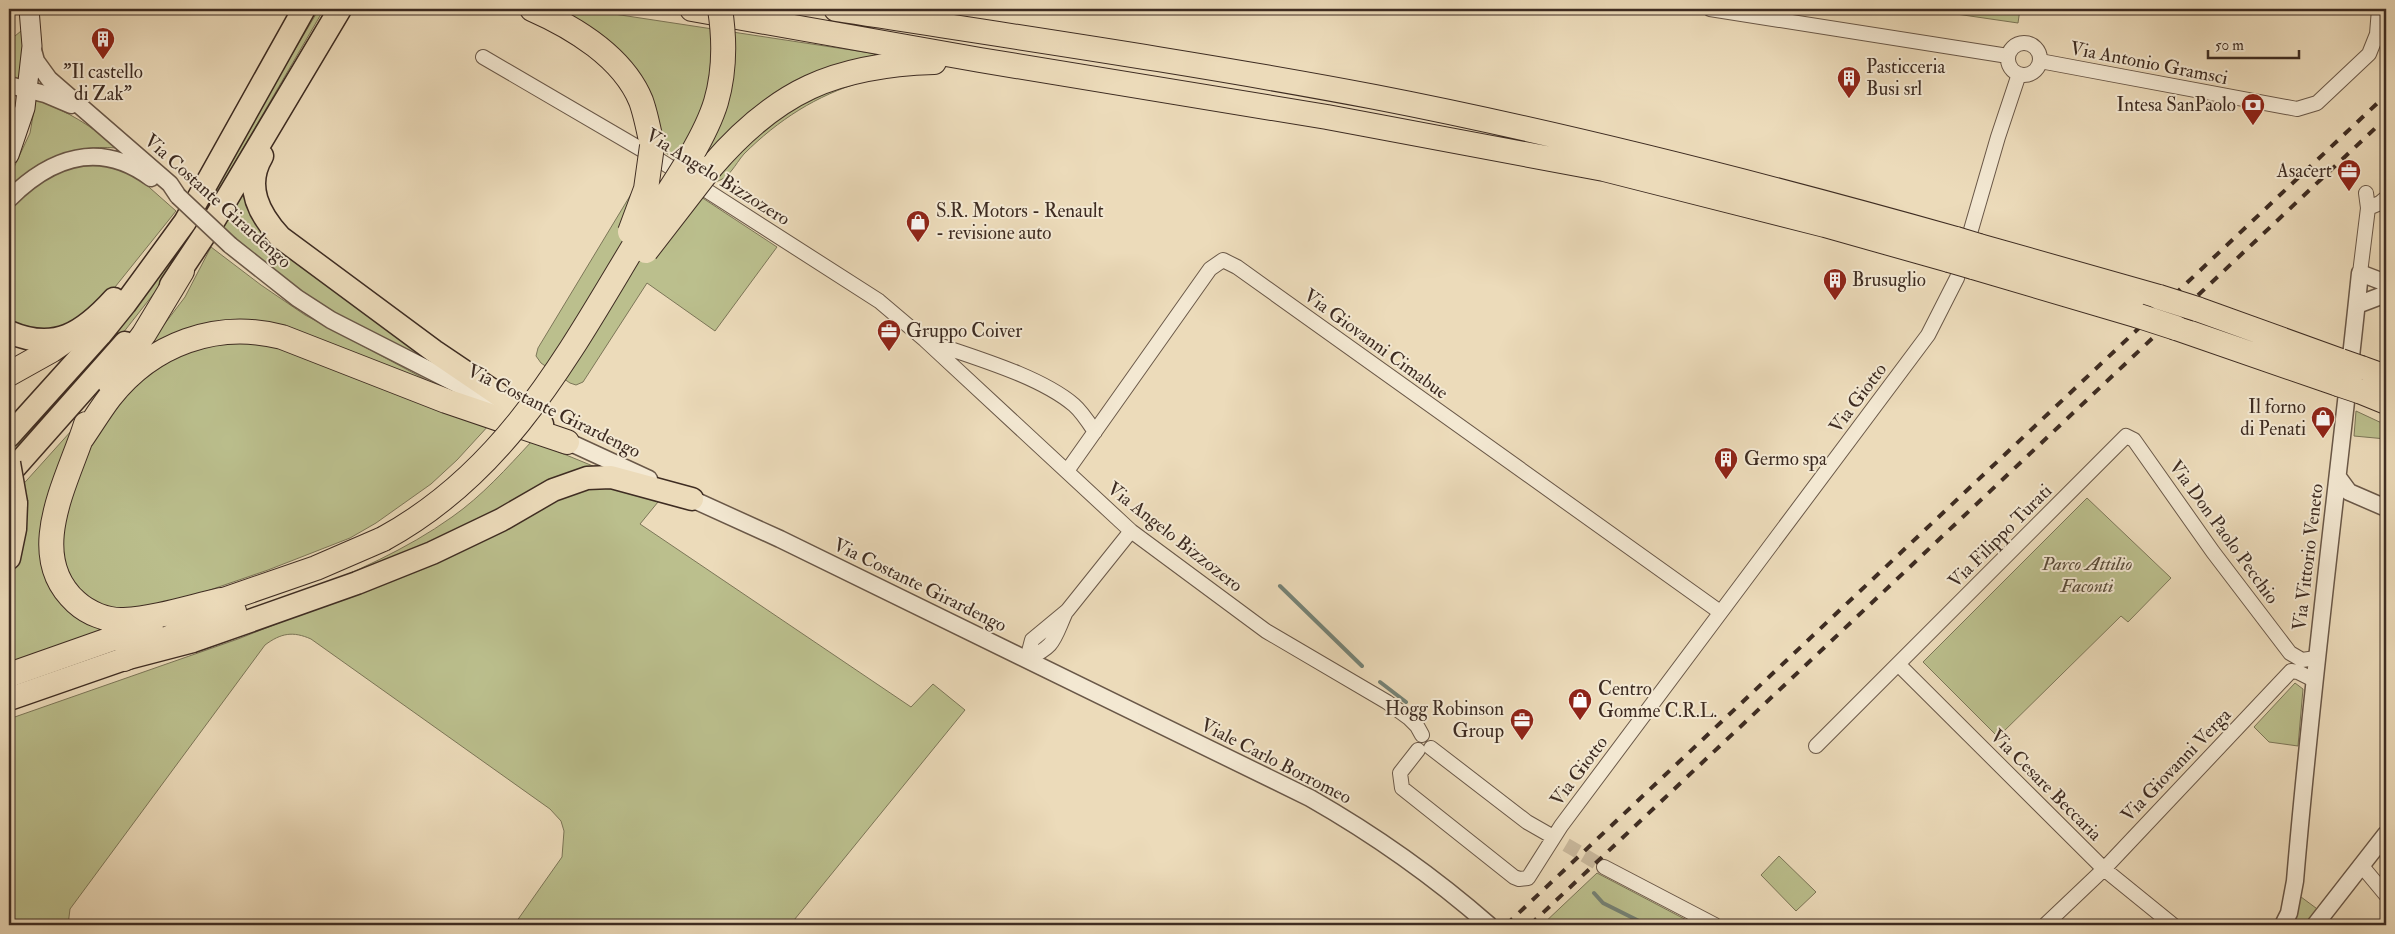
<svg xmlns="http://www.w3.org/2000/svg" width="2395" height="934" font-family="'IM FELL Double Pica',serif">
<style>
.green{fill:#bbbf8d;stroke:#7c7658}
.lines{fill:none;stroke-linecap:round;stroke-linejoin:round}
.stream{stroke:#758275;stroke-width:4}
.minor-tunnel{stroke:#c9b89c;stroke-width:14;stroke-dasharray:14 7;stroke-linecap:butt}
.minor-casing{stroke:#6a5848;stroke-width:16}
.tertiary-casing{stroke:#6a5848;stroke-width:19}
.secondary-casing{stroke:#3e2c22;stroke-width:21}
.trunk-casing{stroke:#3e2c22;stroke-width:25}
.motorway-casing{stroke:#3e2c22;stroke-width:26}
.minor{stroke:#f3e8d2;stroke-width:14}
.tertiary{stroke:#f3e8d2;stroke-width:16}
.secondary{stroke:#f3e8d2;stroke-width:19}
.trunk{stroke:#ecdbba;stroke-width:22}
.motorway{stroke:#ecdbba;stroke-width:24}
.rail{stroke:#3e2c22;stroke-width:4;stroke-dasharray:9 9;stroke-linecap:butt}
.tertiary-bridge-casing{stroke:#6a5848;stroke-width:19;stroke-linecap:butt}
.trunk-bridge-casing{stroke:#3e2c22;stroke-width:25;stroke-linecap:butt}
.motorway-bridge-casing{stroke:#3e2c22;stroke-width:26;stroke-linecap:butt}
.tertiary-bridge{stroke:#f3e8d2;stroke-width:16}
.trunk-bridge{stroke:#ecdbba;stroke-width:22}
.motorway-bridge{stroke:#ecdbba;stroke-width:24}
.labels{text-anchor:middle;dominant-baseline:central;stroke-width:4;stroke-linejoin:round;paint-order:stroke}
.street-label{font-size:19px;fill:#3e2c22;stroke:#f3e8d2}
.poi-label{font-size:19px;fill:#3e2c22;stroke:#f3e8d2;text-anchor:start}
.park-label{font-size:19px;font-style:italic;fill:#574937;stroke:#f3e8d2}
</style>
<rect width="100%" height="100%" fill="#ecdbba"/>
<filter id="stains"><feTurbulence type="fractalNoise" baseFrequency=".004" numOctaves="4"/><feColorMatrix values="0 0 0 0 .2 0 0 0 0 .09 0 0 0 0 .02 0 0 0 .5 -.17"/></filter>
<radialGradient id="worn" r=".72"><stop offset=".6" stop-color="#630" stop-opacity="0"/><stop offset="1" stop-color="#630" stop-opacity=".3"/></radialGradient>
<path class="green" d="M 319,9 L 324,9 L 224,181 L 196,235 L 173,269 L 112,347 L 9,462 L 9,445 L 260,108 Z
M 547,9 L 581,9 L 884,55 L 883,58 C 816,73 743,107 703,165 L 714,173 C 751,126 800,92 858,76 L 862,82 C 817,95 778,120 744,154 C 735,164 729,180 714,182 L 656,147 C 644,79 608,40 547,9 Z
M 1922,9 L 2020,9 L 2018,23 Z
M 21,31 L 25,40 L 25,73 L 17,81 L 9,82 L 9,41 Z
M 36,99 C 70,113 89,124 117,148 C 66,144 48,161 9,189 L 9,178 L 30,133 Z
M 98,163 L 133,173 L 176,211 L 103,302 L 63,333 L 9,328 L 9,209 L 39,180 L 55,169 Z
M 639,181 L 688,207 L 698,195 L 777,247 L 715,331 L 647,283 L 583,382 L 576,385 L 570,383 L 541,363 L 536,356 L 538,348 Z
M 245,184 L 252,209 L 445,368 C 391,344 339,320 291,285 C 266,268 244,246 221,227 Z
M 211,247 L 261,285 L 305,315 L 434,384 L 250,326 L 128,372 L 185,297 Z
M 236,341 L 285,347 L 490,424 L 457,460 L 431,484 L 376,523 L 350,538 L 268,570 L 143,613 L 82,602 L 56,543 L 86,449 L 126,392 L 161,363 L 208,345 Z
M 2356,411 L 2386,425 L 2386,439 L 2354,436 Z
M 81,420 L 44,561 L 113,628 L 9,666 L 9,571 L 14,554 L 9,500 Z
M 532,441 L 610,473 L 302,594 C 354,572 406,550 452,517 C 482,496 507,468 532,441 Z
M 596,488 C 619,489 637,492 658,502 L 640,524 L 911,707 L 933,684 L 965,710 L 790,925 L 514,925 L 562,857 L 564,831 L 561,821 L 550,809 L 311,639 C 293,631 281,633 265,645 L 70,909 L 68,925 L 9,925 L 9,719 L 238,639 L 322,606 L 570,493 Z
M 2087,498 L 2171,578 L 2128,622 L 2121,616 L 1998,737 L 1923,662 Z
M 2295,683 L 2303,689 L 2298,746 L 2269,742 L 2254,727 Z
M 1779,856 L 1816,892 L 1796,911 L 1761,875 Z
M 1597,873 L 1696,925 L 1542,925 Z
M 2293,891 L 2324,914 L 2315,925 L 2283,925 Z"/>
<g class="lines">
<path class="stream" d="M 1280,586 L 1362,666
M 1380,682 L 1406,702
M 1594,893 L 1603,903 L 1647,925"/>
<path class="minor-tunnel" d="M 1548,834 L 1604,867"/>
<g class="minor-casing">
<path id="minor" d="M 1710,9 L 2008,56
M2008 59a16 16 0 1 1 32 0a16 16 0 1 1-32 0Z
M 483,57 L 656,158 L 879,301 L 925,340 L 1131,531 L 1266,631 L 1387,702 L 1409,718 L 1417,726 L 1422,735
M 2040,61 L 2297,109 L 2317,103 L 2369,54 L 2377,34 L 2379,9
M 2368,208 L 2380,203 L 2386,198
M 2360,273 L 2368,208 L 2366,193
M 930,342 C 973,357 1040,376 1074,405 C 1082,412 1089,423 1095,432
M 1067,471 L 1210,269 L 1223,260 L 1237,267 L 1720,612
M 1027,659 L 1032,640 L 1067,611 L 1131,531
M 1027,659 C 1055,646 1053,641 1065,614
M 1899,665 L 2104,869 L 2173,925
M 1816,746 L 2126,436 L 2134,440 L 2213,552 L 2290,653 L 2302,660 L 2316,658
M 1431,748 L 1527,822 L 1548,834
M 1418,750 L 1400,773 L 1402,788 L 1514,877 L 1519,879 L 1528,878 L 1561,826 L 1928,335 L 1957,278 L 1998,137 L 2019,74
M 2361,865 L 2386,895
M 1604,867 L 1715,925
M 2045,925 L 2104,869 L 2291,671 L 2298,672 L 2314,680"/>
</g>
<g class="tertiary-casing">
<path id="tertiary" d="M 32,46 L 36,61 L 49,79 L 170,184 L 178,196
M 9,85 L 45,94 L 71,105
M 9,199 C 51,157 100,140 151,178
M 230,245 L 297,298 L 331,320 L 506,409
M 2357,305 L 2386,294
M 558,437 L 649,479
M 2338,477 L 2349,492 L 2386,508
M 683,495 L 780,539 L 1310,798 C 1375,835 1433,876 1489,925
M 2283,925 L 2289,913 L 2295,881 C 2312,678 2339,476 2360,273 L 2386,283
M 2315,925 L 2386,834"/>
</g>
<g class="secondary-casing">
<path id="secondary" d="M 9,155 L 25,108 L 32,46 L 29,9"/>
</g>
<g class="trunk-casing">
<path id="trunk" d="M 262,156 C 244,186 259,214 280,237 L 434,351 L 542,424
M 171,285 L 213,222 L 340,9
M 9,332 C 55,352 83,333 114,299
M 9,436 L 100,335 L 125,304 L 185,222 L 304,9
M 9,474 L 125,343
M 9,558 L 15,529 L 16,503
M 9,699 L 124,659 L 193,641 L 357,583 L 432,553 L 501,520 L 553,490 L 587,478 L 611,477 L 692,499"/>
</g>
<g class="motorway-casing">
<path id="motorway" d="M 532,9 C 573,27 623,57 641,101 C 646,115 649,131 652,146
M 692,9 L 980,60 L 1327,117 L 1604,169 L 1825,225 L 1949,260
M 836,9 C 1016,37 1196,63 1375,97 C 1571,135 1764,185 1956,239
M 711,167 C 776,91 835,65 934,62
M 1979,246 L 2159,297
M 1973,267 L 2139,316
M 2197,309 L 2341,361
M 2176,328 L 2338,384
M 2361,368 L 2386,377
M 9,374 L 52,350 L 75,334
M 109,382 L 144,334 L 182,271
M 2359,391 L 2386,402
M 86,424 C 69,479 23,554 76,602 C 88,613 107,621 124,620 C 157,618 190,607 221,600
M 82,438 C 91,425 100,410 110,397 C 152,344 216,320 282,337 L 446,401 L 567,442
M 206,606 L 316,568 L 383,539
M 124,659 L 194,626 L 234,611
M 9,675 L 151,625"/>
</g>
<use href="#minor" class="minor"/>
<use href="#tertiary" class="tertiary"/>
<use href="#secondary" class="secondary"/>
<use href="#trunk" class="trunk"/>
<use href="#motorway" class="motorway"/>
<path class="rail" d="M 1506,925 L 2386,95
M 1530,925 L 2386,118"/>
<g class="tertiary-bridge-casing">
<path id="tertiary-bridge" d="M 178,196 L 230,245"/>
</g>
<g class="trunk-bridge-casing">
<path id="trunk-bridge" d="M 9,463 L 16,503"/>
</g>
<g class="motorway-bridge-casing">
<path id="motorway-bridge" d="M 630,232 L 646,189 L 652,146
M 1956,239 L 1979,246
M 646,251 L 711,167
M 1949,260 L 1973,267
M 2159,297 L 2197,309
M 2139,316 L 2176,328
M 2341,361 L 2361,368
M 2338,384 L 2359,391
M 383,539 C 510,470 571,349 643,231 C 666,195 704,142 716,102 C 725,71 725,41 720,9"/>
</g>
<use href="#tertiary-bridge" class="tertiary-bridge"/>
<use href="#trunk-bridge" class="trunk-bridge"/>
<use href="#motorway-bridge" class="motorway-bridge"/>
</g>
<defs>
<g id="building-pin" transform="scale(1.25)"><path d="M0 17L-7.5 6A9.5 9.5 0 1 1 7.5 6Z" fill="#8f2418" stroke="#f3e8d2"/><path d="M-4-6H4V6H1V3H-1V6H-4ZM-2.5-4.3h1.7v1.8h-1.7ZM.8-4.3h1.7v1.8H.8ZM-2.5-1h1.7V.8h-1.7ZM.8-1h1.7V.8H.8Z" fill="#fff"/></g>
<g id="bank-pin" transform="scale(1.25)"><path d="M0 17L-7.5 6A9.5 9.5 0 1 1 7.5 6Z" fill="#8f2418" stroke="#f3e8d2"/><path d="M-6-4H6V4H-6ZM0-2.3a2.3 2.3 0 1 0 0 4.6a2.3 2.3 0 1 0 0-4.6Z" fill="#fff"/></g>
<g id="office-pin" transform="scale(1.25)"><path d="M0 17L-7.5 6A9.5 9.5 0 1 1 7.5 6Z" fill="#8f2418" stroke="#f3e8d2"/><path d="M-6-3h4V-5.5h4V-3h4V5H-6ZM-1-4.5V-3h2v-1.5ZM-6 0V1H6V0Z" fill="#fff"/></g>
<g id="shop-pin" transform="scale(1.25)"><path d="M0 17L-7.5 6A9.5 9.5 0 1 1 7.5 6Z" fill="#8f2418" stroke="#f3e8d2"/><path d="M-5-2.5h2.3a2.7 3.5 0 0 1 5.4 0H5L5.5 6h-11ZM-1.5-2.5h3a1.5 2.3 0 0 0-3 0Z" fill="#fff"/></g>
</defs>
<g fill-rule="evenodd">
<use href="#building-pin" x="103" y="39"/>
<use href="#building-pin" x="1849" y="78"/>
<use href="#bank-pin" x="2253" y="105"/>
<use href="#office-pin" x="2349" y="171"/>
<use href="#shop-pin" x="918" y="222"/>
<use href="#building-pin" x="1835" y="280"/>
<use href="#office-pin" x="889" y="331"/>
<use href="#shop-pin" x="2323" y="418"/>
<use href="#building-pin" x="1726" y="459"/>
<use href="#shop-pin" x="1580" y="700"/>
<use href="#office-pin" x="1522" y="720"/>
</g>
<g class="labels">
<g class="street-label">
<text transform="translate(2149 63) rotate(11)">Via Antonio Gramsci</text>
<text transform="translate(718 177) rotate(32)">Via Angelo Bizzozero</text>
<text transform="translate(218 201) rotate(42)">Via Costante Girardengo</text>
<text transform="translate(1376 344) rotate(36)">Via Giovanni Cimabue</text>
<text transform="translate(1858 398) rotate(-53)">Via Giotto</text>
<text transform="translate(554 411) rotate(26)">Via Costante Girardengo</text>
<text transform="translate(2224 532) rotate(54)">Via Don Paolo Pecchio</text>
<text transform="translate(2000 536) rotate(-45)">Via Filippo Turati</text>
<text transform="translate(1175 537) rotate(38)">Via Angelo Bizzozero</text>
<text transform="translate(2308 557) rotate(-83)">Via Vittorio Veneto</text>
<text transform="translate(920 585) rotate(26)">Via Costante Girardengo</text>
<text transform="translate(1276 761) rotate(27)">Viale Carlo Borromeo</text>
<text transform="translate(2176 765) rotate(-46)">Via Giovanni Verga</text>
<text transform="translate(1579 771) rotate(-53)">Via Giotto</text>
<text transform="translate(2046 785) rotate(45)">Via Cesare Beccaria</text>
</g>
<g class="poi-label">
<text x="1866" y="67">Pasticceria<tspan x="1866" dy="22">Busi srl</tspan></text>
<text x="103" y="72" text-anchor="middle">"Il castello<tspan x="103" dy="22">di Zak"</tspan></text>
<text x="2236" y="105" text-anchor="end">Intesa SanPaolo</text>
<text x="2332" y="171" text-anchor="end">Asacert</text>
<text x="936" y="211">S.R. Motors - Renault<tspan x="936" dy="22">- revisione auto</tspan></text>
<text x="1852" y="280">Brusuglio</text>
<text x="906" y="331">Gruppo Coiver</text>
<text x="2306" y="407" text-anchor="end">Il forno<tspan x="2306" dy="22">di Penati</tspan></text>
<text x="1744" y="459">Germo spa</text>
<text x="1598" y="689">Centro<tspan x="1598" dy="22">Gomme C.R.L.</tspan></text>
<text x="1504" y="709" text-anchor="end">Hogg Robinson<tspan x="1504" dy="22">Group</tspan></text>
</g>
<g class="park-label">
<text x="2087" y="564">Parco Attilio<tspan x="2087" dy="22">Faconti</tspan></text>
</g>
</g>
<rect width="2395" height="934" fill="none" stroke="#ecdbba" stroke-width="30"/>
<rect x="10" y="10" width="2375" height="914" fill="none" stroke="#3e2c22" stroke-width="2.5"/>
<rect x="15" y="15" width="2365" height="904" fill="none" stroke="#3e2c22"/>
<path d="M2208 50v8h91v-8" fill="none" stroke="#3e2c22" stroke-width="2.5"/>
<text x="2215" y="50" font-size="15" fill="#3e2c22" stroke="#f3e8d2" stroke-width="4" paint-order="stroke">50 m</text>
<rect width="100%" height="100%" filter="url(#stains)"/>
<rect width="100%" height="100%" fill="url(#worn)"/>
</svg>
